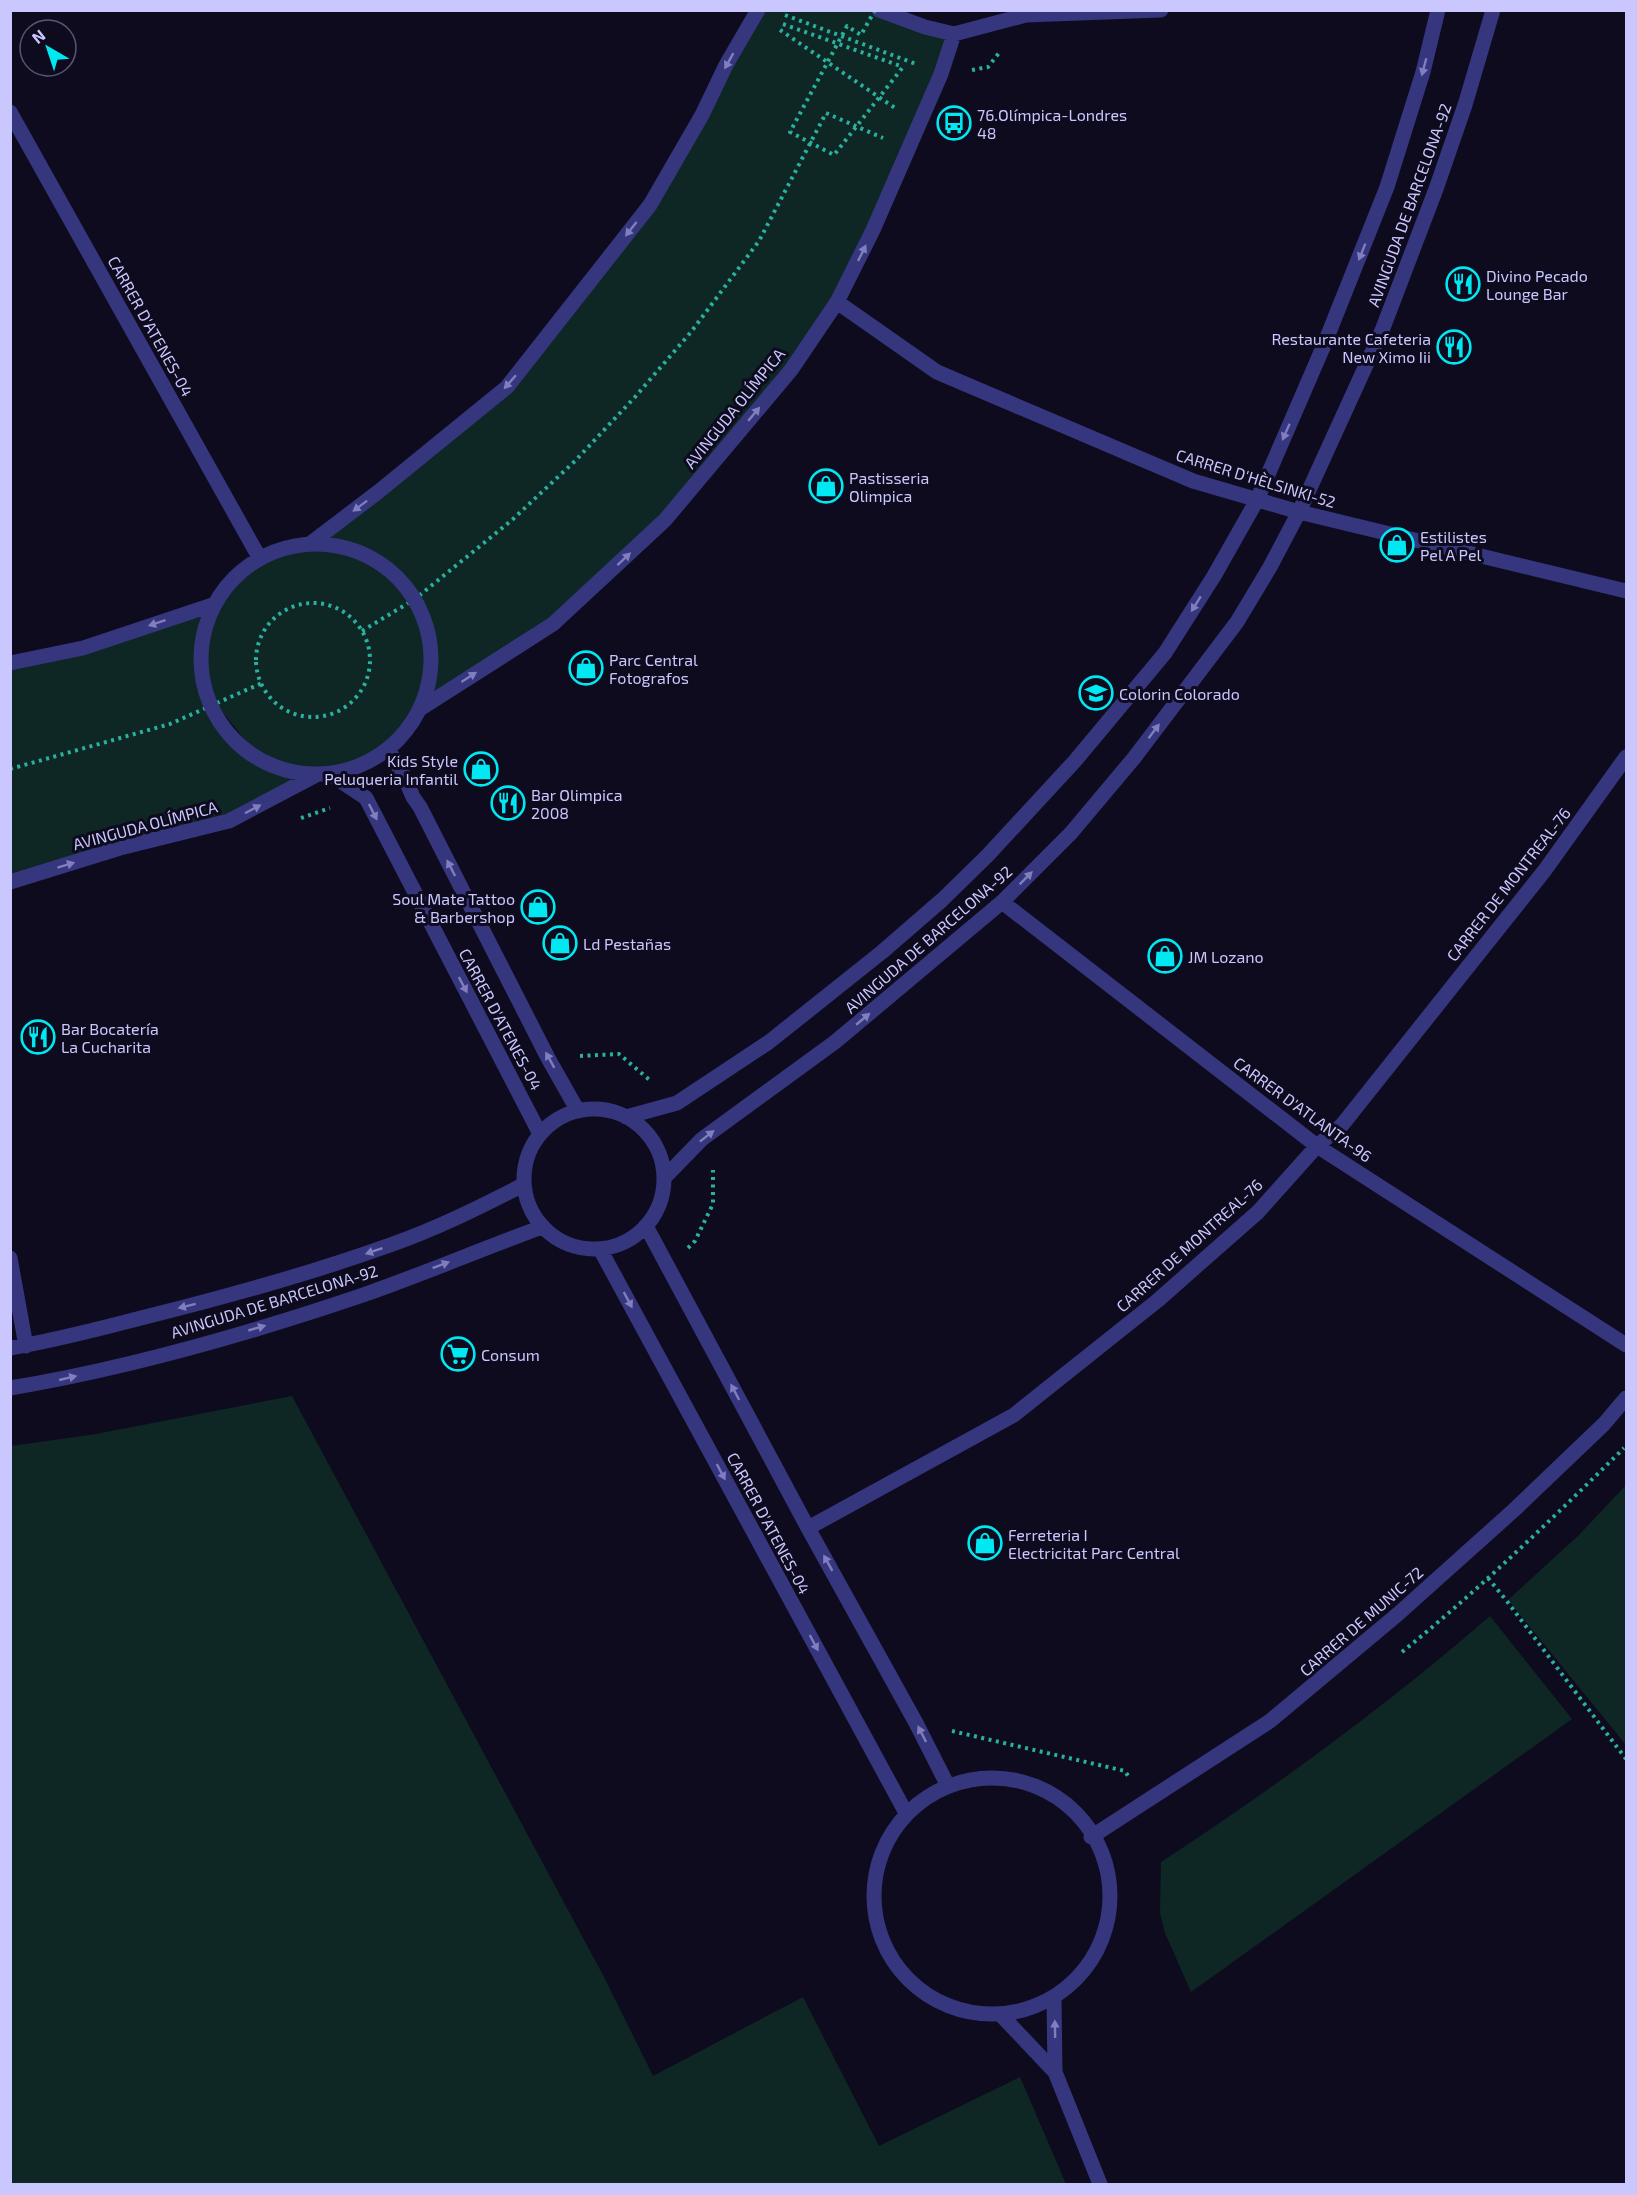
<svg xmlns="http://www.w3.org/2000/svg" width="1637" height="2195" font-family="'Exo 2',sans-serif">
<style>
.green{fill:#0e2724;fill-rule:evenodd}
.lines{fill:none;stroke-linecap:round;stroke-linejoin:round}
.path{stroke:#2ab09f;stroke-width:4;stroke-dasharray:3 4.5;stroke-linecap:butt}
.street{stroke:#35367d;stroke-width:15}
.path-bridge{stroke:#2ab09f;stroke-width:4;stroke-dasharray:3 4.5;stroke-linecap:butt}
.oneway{fill:#807ebe}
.labels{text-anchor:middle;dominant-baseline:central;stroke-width:6;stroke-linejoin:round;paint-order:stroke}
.poi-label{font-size:16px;fill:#cac7ff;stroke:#0d0b1d;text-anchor:start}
.street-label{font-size:16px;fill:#cac7ff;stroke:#0d0b1d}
</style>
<rect width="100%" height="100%" fill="#0d0b1d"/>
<path class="green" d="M 758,11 L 881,11 L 954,34 L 837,302 L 665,520 L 553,624 L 420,709 L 389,751 L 330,774 L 229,821 L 11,882 L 11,663 L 212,605 L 259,557 L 311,543 L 507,387 L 650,205 ZM 368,556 L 410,590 L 425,619 L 368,557 ZM 426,627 L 432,671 L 422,705 L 421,705 ZM 206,693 L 207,693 L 262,761 L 229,736 Z
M 292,1396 L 604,1977 L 653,2076 L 803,1997 L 879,2146 L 1020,2077 L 1066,2184 L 11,2184 L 11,1446 L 96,1434 Z
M 1626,1485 L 1626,1745 L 1508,1600 L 1579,1535 Z
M 1490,1616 L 1572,1719 L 1191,1992 L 1165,1933 L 1160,1913 L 1161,1862 C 1276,1787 1386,1706 1490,1616 Z"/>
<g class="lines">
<path class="path" d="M 785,15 L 916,64
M 783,24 L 903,67
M 780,30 L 895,108
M 972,70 L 988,67 L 999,53
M256 660a57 57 0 1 1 114 0a57 57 0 1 1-114 0Z
M 362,631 L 415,599 L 512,520 L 575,461 L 635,397 L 691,332 L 759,241 L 826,113 L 883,138
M 10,769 L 170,724 L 262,683
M 301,818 L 330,808
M 580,1056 L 619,1054 L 652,1082
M 688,1248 L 695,1241 L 713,1204 L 713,1170
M 1488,1578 L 1506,1600 L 1626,1759
M 1402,1652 C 1480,1589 1552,1519 1624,1448
M 952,1731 L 1125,1771 L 1130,1779"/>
<path class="street" d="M 879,10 L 925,27 L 954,34 L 1026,15 L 1161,10
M 10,112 L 259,557
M 837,302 L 937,372 L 1193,481 L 1299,512 L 1626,591
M 311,543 L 378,492 L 507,387 L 650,205 L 702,115 L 726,65 L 758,10
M201 659a115 115 0 1 1 230 0a115 115 0 1 1-230 0Z
M 10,663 L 83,648 L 212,605
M 420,709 L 553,624 L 665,520 L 791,370 L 837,302 L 873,230 L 941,74 L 954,34
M 389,751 L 403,774 L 413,797 L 420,807 L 548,1058 L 578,1111
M 330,774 L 366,798 L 540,1134
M 10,882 L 120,848 L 229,821 L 316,775
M 1002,902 L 1317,1146 L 1626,1345
M524 1179a70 70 0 1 1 140 0a70 70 0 1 1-140 0Z
M 626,1117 L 677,1103 L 769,1042 L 882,952 L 942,900 L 988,855 L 1074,762 L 1165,653 L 1214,576 L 1257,500 L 1324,345 L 1387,187 L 1423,72 L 1438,10
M 665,1177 L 702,1139 L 835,1042 L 1002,902 L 1071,833 L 1134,758 L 1237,622 L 1270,567 L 1299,512 L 1383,328 L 1436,189 L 1465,105 L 1493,10
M 646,1226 L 808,1528 L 916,1723 L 948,1786
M 600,1249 L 906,1813
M 10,1258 L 26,1346
M 10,1348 C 59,1340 106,1327 153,1315 C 233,1295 312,1273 390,1245 C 436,1229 480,1207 523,1185
M 10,1388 C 130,1368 248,1334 363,1295 C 423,1274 482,1249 542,1227
M 808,1528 L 1014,1415 L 1157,1301 L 1258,1212 L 1317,1146 L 1342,1125 L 1545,870 L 1626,757
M874 1896a118 118 0 1 1 236 0a118 118 0 1 1-236 0Z
M 1091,1837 L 1270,1721 L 1398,1614 L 1514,1510 L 1604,1424 L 1626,1398
M 1001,2015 L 1055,2072 L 1054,1998
M 1055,2072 L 1100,2184"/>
<path class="path-bridge" d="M 875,10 L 861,35 L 847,26 L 790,132 L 834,155 L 903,67"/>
</g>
<defs><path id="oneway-solid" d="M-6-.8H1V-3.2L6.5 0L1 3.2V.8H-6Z" transform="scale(1.5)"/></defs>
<g class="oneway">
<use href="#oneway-solid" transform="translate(729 61) rotate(119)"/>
<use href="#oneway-solid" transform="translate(1424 67) rotate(105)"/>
<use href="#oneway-solid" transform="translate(631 229) rotate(128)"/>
<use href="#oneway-solid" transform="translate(1362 252) rotate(112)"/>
<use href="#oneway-solid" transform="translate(862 253) rotate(-64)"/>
<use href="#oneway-solid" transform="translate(510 382) rotate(131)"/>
<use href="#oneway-solid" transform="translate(754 414) rotate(-50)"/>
<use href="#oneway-solid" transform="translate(1286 432) rotate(114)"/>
<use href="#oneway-solid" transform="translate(360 506) rotate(143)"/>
<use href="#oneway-solid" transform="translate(624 559) rotate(-43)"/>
<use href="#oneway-solid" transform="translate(1196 604) rotate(122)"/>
<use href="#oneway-solid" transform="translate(157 623) rotate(162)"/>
<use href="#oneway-solid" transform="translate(469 677) rotate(-33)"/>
<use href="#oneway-solid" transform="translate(1154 731) rotate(-53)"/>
<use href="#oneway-solid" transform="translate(253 809) rotate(-28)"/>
<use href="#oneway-solid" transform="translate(373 812) rotate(63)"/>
<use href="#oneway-solid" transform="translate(66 865) rotate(-17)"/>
<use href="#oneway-solid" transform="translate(451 868) rotate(-117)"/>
<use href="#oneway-solid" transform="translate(1026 878) rotate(-45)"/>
<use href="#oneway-solid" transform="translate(463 985) rotate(62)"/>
<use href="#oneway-solid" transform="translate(863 1019) rotate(-40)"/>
<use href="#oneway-solid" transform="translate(550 1060) rotate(-119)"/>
<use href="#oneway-solid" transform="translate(707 1136) rotate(-38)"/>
<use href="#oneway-solid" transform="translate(374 1251) rotate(161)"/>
<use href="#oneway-solid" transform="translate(441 1265) rotate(-21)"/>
<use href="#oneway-solid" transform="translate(628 1300) rotate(62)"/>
<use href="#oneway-solid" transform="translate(187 1306) rotate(166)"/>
<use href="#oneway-solid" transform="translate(257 1328) rotate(-16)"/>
<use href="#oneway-solid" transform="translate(68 1378) rotate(-13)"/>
<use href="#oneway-solid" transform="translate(735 1392) rotate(-118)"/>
<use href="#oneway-solid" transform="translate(721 1472) rotate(62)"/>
<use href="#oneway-solid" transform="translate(828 1563) rotate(-119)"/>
<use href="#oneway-solid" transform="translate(814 1643) rotate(62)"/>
<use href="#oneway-solid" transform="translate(922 1734) rotate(-117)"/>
<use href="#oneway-solid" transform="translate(1055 2029) rotate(-91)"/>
</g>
<defs>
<g id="bus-ring" transform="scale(1.725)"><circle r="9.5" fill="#0d0b1d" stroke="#00e8f2" stroke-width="1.5"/><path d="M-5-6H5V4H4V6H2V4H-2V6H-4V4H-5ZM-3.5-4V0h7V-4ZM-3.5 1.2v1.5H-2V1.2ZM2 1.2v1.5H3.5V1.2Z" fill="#00e8f2"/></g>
<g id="restaurant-ring" transform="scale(1.725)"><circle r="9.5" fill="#0d0b1d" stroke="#00e8f2" stroke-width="1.5"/><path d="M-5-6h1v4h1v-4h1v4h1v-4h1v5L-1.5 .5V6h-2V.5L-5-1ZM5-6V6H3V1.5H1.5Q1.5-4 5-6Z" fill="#00e8f2"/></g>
<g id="shop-ring" transform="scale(1.725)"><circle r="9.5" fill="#0d0b1d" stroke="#00e8f2" stroke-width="1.5"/><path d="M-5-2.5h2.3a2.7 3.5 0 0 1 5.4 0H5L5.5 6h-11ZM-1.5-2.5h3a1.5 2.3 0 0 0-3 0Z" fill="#00e8f2"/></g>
<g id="school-ring" transform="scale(1.725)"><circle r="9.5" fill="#0d0b1d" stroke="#00e8f2" stroke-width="1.5"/><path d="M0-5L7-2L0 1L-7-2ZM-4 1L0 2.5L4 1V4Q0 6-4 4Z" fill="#00e8f2"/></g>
<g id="supermarket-ring" transform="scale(1.725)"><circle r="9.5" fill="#0d0b1d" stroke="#00e8f2" stroke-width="1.5"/><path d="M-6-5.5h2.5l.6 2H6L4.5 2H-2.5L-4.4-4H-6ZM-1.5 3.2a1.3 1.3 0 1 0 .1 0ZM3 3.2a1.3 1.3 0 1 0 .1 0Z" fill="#00e8f2"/></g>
</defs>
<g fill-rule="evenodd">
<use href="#bus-ring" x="954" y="123"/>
<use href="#restaurant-ring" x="1463" y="284"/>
<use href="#restaurant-ring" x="1454" y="347"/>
<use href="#shop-ring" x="826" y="486"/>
<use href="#shop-ring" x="1397" y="545"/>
<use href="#shop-ring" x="586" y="668"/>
<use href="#school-ring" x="1096" y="693"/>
<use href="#shop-ring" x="481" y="769"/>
<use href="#restaurant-ring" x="508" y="803"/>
<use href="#shop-ring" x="538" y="907"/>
<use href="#shop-ring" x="560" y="943"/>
<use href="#shop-ring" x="1165" y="956"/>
<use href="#restaurant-ring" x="38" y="1037"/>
<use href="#supermarket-ring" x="458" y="1354"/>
<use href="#shop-ring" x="985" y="1543"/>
</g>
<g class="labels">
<g class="poi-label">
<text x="977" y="114">76.Olímpica-Londres<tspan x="977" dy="18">48</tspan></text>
<text x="1486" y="275">Divino Pecado<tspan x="1486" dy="18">Lounge Bar</tspan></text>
<text x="1431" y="338" text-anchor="end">Restaurante Cafeteria<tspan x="1431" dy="18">New Ximo Iii</tspan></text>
<text x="849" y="477">Pastisseria<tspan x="849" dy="18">Olimpica</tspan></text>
<text x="1420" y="536">Estilistes<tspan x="1420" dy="18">Pel A Pel</tspan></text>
<text x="609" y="659">Parc Central<tspan x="609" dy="18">Fotografos</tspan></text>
<text x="1119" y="693">Colorin Colorado</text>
<text x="458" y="760" text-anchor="end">Kids Style<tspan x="458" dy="18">Peluqueria Infantil</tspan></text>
<text x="531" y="794">Bar Olimpica<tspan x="531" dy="18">2008</tspan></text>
<text x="515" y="898" text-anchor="end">Soul Mate Tattoo<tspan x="515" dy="18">&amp; Barbershop</tspan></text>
<text x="583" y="943">Ld Pestañas</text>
<text x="1188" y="956">JM Lozano</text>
<text x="61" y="1028">Bar Bocatería<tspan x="61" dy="18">La Cucharita</tspan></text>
<text x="481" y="1354">Consum</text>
<text x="1008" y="1534">Ferreteria I<tspan x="1008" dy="18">Electricitat Parc Central</tspan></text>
</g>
<g class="street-label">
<text transform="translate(1409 205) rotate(-70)">AVINGUDA DE BARCELONA-92</text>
<text transform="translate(151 326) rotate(61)">CARRER D'ATENES-04</text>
<text transform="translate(734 408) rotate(-51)">AVINGUDA OLÍMPICA</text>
<text transform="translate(1256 478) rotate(17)">CARRER D'HÈLSINKI-52</text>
<text transform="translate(145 825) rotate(-15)">AVINGUDA OLÍMPICA</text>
<text transform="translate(1508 884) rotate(-52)">CARRER DE MONTREAL-76</text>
<text transform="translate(928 939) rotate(-41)">AVINGUDA DE BARCELONA-92</text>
<text transform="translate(501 1019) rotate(62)">CARRER D'ATENES-04</text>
<text transform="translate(1303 1109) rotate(36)">CARRER D'ATLANTA-96</text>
<text transform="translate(1189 1245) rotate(-42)">CARRER DE MONTREAL-76</text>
<text transform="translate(274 1301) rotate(-17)">AVINGUDA DE BARCELONA-92</text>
<text transform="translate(769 1523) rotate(62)">CARRER D'ATENES-04</text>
<text transform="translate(1361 1621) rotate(-41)">CARRER DE MUNIC-72</text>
</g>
</g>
<rect width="1637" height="2195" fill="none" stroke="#cac7ff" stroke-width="24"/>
<g transform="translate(48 48) rotate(321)"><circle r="28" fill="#0d0b1d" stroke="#595677" stroke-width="1.5"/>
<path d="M0-4.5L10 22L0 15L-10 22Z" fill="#00e8f2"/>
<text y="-9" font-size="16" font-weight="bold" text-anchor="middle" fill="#cac7ff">N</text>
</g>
</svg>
